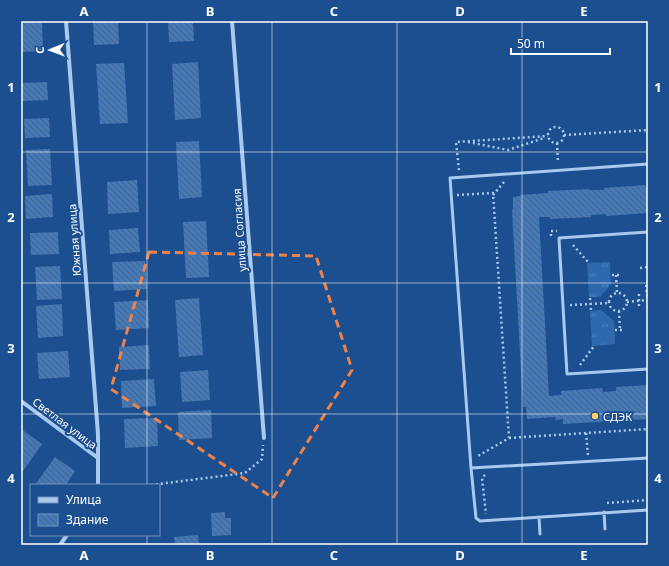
<svg xmlns="http://www.w3.org/2000/svg" width="669" height="566" font-family="'Noto Sans',sans-serif">
<style>
.park{fill:url(#park-tufts)}
.building{fill:url(#building-back-hatch)}
.lines{fill:none;stroke-linecap:round;stroke-linejoin:round}
.path{stroke:#a9c9ee;stroke-width:2.5;stroke-dasharray:2 3;stroke-linecap:butt}
.service{stroke:#a9c9ee;stroke-width:3}
.minor{stroke:#a9c9ee;stroke-width:4}
.marked{fill:none;stroke:#ee8249;stroke-width:3;stroke-dasharray:8 5;stroke-linejoin:round}
.grid{fill:none;stroke:#fff;stroke-width:1;stroke-opacity:0.55}
.poi-dot{fill:#ffd166;stroke:#1b4f8f;stroke-width:1.5}
.labels{text-anchor:middle;dominant-baseline:central;stroke-width:4;stroke-linejoin:round;paint-order:stroke}
.street-label{font-size:11px;fill:#fff;stroke:#1b4f8f}
.poi-label{font-size:11px;fill:#fff;stroke:#1b4f8f;text-anchor:start}
.neatline{fill:none;stroke:#fff;stroke-width:1.5}
.grid-label{font-size:13px;text-anchor:middle;font-weight:bold;fill:#fff}
</style>
<defs>
<pattern id="park-tufts" width="24" height="20" patternUnits="userSpaceOnUse"><rect width="24" height="20" fill="#2e69ad"/><path d="M3 7l-1-3M5 7V3M7 7l1-3M15 17l-1-3M17 17v-4M19 17l1-3" fill="none" stroke="#4d80b9"/></pattern>
<pattern id="building-back-hatch" width="6" height="6" patternUnits="userSpaceOnUse"><rect width="6" height="6" fill="#4478b7"/><path d="M-1 5l2 2M0 0l6 6M5-1l2 2" fill="none" stroke="#486282"/></pattern>
</defs>
<rect width="100%" height="100%" fill="#1b4f8f"/>
<path class="park" d="M 610,262 L 611,284 L 600,297 L 589,297 L 587,263 Z
M 601,310 L 614,321 L 615,344 L 592,346 L 590,311 Z"/>
<path class="building" d="M 21,21 L 42,21 L 43,51 L 21,52 Z
M 93,21 L 118,21 L 119,44 L 94,45 Z
M 168,21 L 193,21 L 194,41 L 169,42 Z
M 198,62 L 201,118 L 175,120 L 172,64 Z
M 124,63 L 128,123 L 100,124 L 96,64 Z
M 47,82 L 48,100 L 22,101 L 21,83 Z
M 49,118 L 50,137 L 25,138 L 24,119 Z
M 199,141 L 202,197 L 179,199 L 176,142 Z
M 50,149 L 52,185 L 28,186 L 26,150 Z
M 137,180 L 139,212 L 108,214 L 107,182 Z
M 645,185 L 645,187 L 648,187 L 647,213 L 606,216 L 606,214 L 591,215 L 591,217 L 550,219 L 550,217 L 539,217 L 549,396 L 561,395 L 561,391 L 602,388 L 603,392 L 616,391 L 616,387 L 648,385 L 648,419 L 563,424 L 563,419 L 556,420 L 555,417 L 527,419 L 526,407 L 523,407 L 512,210 L 513,209 L 513,197 L 520,196 L 520,195 L 548,193 L 548,191 L 589,189 L 589,190 L 604,190 L 604,188 Z
M 52,194 L 53,217 L 26,219 L 25,196 Z
M 206,221 L 209,277 L 186,278 L 183,222 Z
M 138,228 L 140,252 L 110,254 L 109,230 Z
M 58,232 L 59,254 L 31,255 L 30,233 Z
M 145,261 L 147,289 L 114,291 L 112,262 Z
M 60,266 L 62,299 L 37,300 L 35,267 Z
M 199,298 L 203,355 L 179,357 L 175,300 Z
M 148,300 L 149,328 L 116,330 L 114,302 Z
M 62,304 L 63,336 L 38,338 L 36,306 Z
M 149,345 L 150,369 L 120,370 L 119,347 Z
M 68,351 L 70,377 L 39,379 L 37,353 Z
M 208,370 L 210,400 L 182,402 L 180,372 Z
M 154,379 L 156,406 L 122,408 L 121,381 Z
M 211,410 L 212,438 L 179,440 L 178,412 Z
M 157,418 L 158,446 L 125,448 L 124,419 Z
M 21,429 L 42,444 L 21,474 Z
M 55,457 L 75,471 L 66,485 L 35,485 Z
M 225,512 L 225,518 L 231,518 L 231,535 L 212,536 L 211,513 Z
M 198,535 L 199,545 L 175,545 L 174,537 Z"/>
<g class="lines">
<path class="path" d="M548 135a8 8 0 1 1 16 0a8 8 0 1 1-16 0Z
M 564,135 L 648,130
M 468,142 L 508,150 L 544,138
M 557,143 L 558,163
M 459,170 L 456,142 L 548,136
M 457,195 L 493,193 L 509,438 L 478,456
M 493,195 L 504,182
M 551,236 L 551,231 L 557,231
M 573,245 L 588,262
M 640,268 L 648,267
M 612,275 L 621,275
M 616,275 L 617,293
M 648,282 L 646,282 L 648,307
M609 302a9 9 0 1 1 18 0a9 9 0 1 1-18 0Z
M 639,294 L 639,307
M 590,298 L 591,310
M 627,302 L 648,300
M 570,305 L 609,303
M 619,311 L 620,330
M 615,330 L 624,330
M 580,365 L 594,346
M 586,433 L 588,455
M 509,438 L 648,429
M 485,475 L 482,478 L 486,514
M 151,485 L 245,473 L 262,459 L 263,445
M 607,503 L 648,500"/>
<path class="service" d="M 648,232 L 559,238 L 567,374 L 648,369
M 648,458 L 471,468 L 476,518 L 480,521 L 648,510
M 471,468 L 450,178 L 648,164
M 604,512 L 605,529
M 539,517 L 540,534"/>
<path class="minor" d="M 66,21 L 98,434 L 98,485
M 232,21 L 264,438
M 21,401 L 98,458
M 60,545 L 67,535"/>
</g>
<path class="marked" d="M 149,252 L 316,256 L 352,370 L 273,498 L 111,389 Z"/>
<path class="grid" d="M 147,21 L 147,485M 272,21 L 272,545M 397,21 L 397,545M 522,21 L 522,545M 21,152 L 648,152M 21,283 L 648,283M 21,414 L 648,414M 147,535 L 147,545"/>
<circle class="poi-dot" cx="595" cy="416" r="4"/>
<g class="labels">
<g class="street-label">
<text transform="translate(239 230) rotate(-94)">улица Согласия</text>
<text transform="translate(74 240) rotate(-94)">Южная улица</text>
<text transform="translate(65 423) rotate(37)">Светлая улица</text>
</g>
<g class="poi-label">
<text x="603" y="416">СДЭК</text>
</g>
</g>
<rect width="669" height="566" fill="none" stroke="#1b4f8f" stroke-width="44"/>
<rect x="30" y="484" width="130" height="52" fill="#1b4f8f" stroke="#7695bc"/>
<rect x="38" y="497" width="20" height="6" fill="#a9c9ee" stroke="#7695bc"/>
<text x="66" y="504" font-size="12" fill="#ffffff">Улица</text>
<rect x="38" y="514" width="20" height="12" fill="url(#building-back-hatch)" stroke="#7695bc"/>
<text x="66" y="524" font-size="12" fill="#ffffff">Здание</text>
<g transform="translate(50 50) rotate(269)" stroke="#1b4f8f" stroke-width="3" paint-order="stroke">
<path d="M0-3L7 15L0 10L-7 15Z" fill="#ffffff"/>
<text y="-6" font-size="11" font-weight="bold" text-anchor="middle" fill="#ffffff">С</text>
</g>
<path d="M511 48v6h99v-6" fill="none" stroke="#ffffff" stroke-width="2"/>
<text x="517" y="48" font-size="12" fill="#ffffff" stroke="#1b4f8f" stroke-width="3" paint-order="stroke">50 m</text>
<rect x="22" y="22" width="625" height="522" class="neatline"/>
<g class="grid-label">
<text x="84" y="16">A</text>
<text x="210" y="16">B</text>
<text x="334" y="16">C</text>
<text x="460" y="16">D</text>
<text x="584" y="16">E</text>
<text x="11" y="92">1</text>
<text x="658" y="92">1</text>
<text x="11" y="222">2</text>
<text x="658" y="222">2</text>
<text x="11" y="353">3</text>
<text x="658" y="353">3</text>
<text x="11" y="483">4</text>
<text x="658" y="483">4</text>
<text x="84" y="560">A</text>
<text x="210" y="560">B</text>
<text x="334" y="560">C</text>
<text x="460" y="560">D</text>
<text x="584" y="560">E</text>
</g>
</svg>
